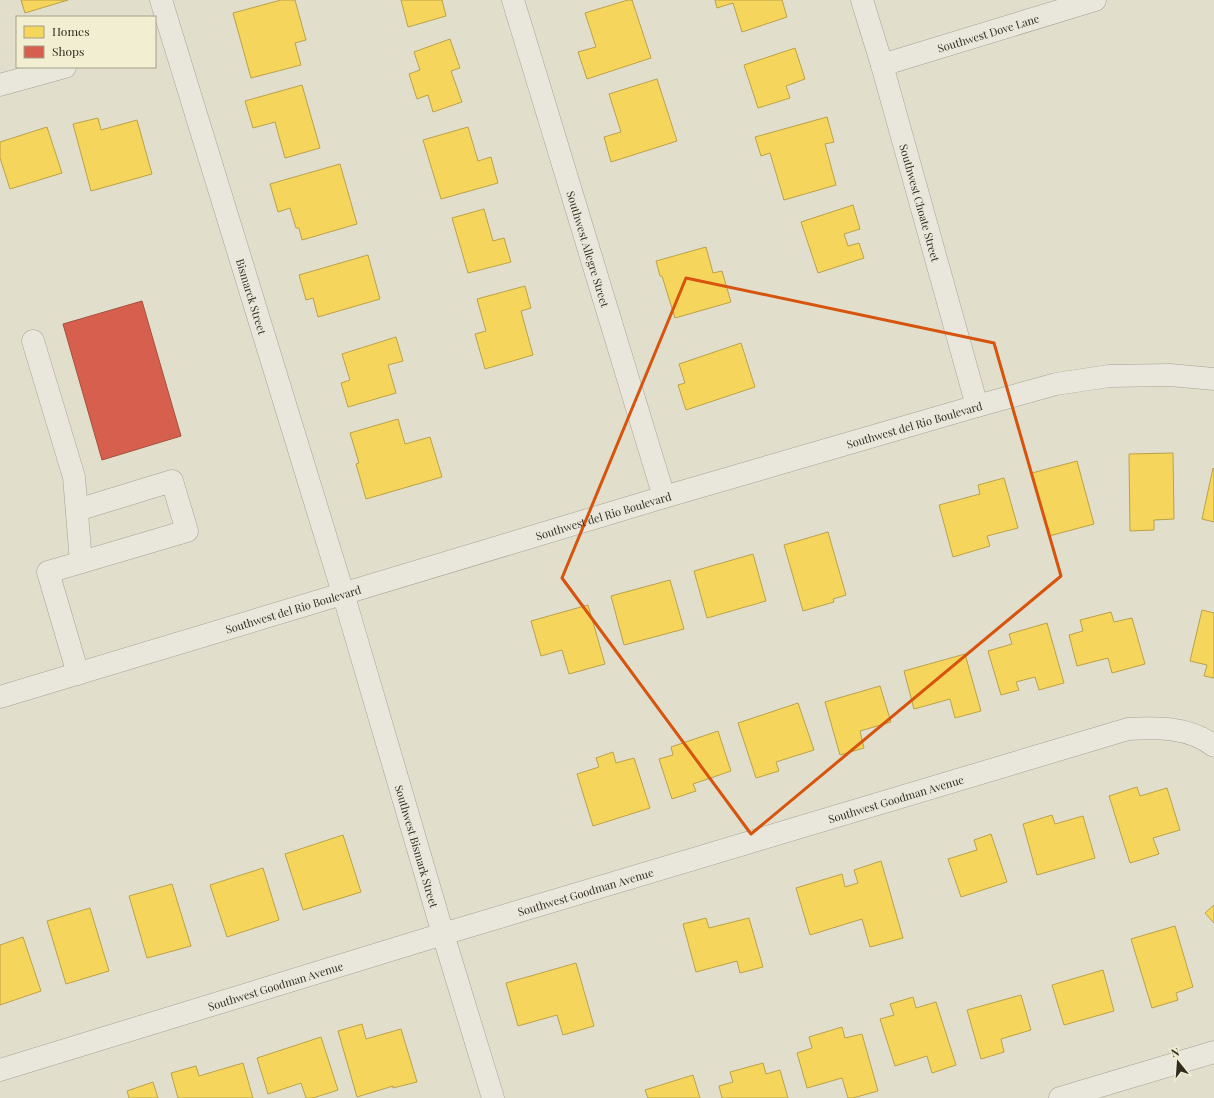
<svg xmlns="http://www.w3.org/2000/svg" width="1214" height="1098" font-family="'Playfair Display',serif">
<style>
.homes{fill:#f6d55c;stroke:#bba249}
.shops{fill:#d6604d;stroke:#a5503f}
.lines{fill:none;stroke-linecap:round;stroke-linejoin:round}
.minor-casing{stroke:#a6a295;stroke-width:23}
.minor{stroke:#e9e7dc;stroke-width:22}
.marked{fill:none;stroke:#d6540e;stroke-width:3;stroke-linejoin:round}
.labels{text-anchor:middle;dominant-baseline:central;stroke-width:4;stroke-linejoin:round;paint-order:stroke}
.street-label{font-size:11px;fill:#322c1e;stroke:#f1eed2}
</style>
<rect width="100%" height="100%" fill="#e1decb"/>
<path class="homes" d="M 21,0 L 68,0 L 25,13 Z
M 281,0 L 295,0 L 306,40 L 295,43 L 301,65 L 251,78 L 233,13 Z
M 401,0 L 442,0 L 446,16 L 408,27 Z
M 628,0 L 632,0 L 651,58 L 587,79 L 578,52 L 596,47 L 585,13 Z
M 715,0 L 782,0 L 787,17 L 742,32 L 733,3 L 717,8 Z
M 450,39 L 460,68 L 451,71 L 462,102 L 433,112 L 428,95 L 417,99 L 409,74 L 420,70 L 414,52 Z
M 795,48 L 805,79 L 786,86 L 790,98 L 758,108 L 744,65 Z
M 657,79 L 677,141 L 611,162 L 604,137 L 621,132 L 609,94 Z
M 302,85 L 320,148 L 285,158 L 275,122 L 253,128 L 245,101 Z
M 827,117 L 834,142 L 825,144 L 836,185 L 784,200 L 770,153 L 761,156 L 755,137 Z
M 98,118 L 101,130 L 137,120 L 152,174 L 91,191 L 73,124 Z
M 47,127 L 62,173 L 10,189 L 0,158 L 0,142 Z
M 468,127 L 478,161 L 491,157 L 498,183 L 441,199 L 423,140 Z
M 340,164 L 357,224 L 302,240 L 299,228 L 296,228 L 290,208 L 278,212 L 270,184 Z
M 853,205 L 860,229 L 844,234 L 848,246 L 859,243 L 864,258 L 818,273 L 801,222 Z
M 484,209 L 493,241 L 504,238 L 511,262 L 468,273 L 452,218 Z
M 706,247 L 713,273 L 722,271 L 731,302 L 675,318 L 662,276 L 660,276 L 656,261 Z
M 368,255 L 380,299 L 318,317 L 313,298 L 306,300 L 299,275 Z
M 525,286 L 531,308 L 521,311 L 533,355 L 485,369 L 475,334 L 486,331 L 477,299 Z
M 396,337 L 403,361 L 388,365 L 396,393 L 348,407 L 341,383 L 350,380 L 342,354 Z
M 741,343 L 755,387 L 686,410 L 678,385 L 685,383 L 679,364 Z
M 398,419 L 405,444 L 430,437 L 442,477 L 366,499 L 356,464 L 359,463 L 350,433 Z
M 1173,453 L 1174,519 L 1154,520 L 1154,530 L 1130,531 L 1129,454 Z
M 1077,461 L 1094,524 L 1049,536 L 1032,473 Z
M 1213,468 L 1214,469 L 1214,522 L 1202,519 Z
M 1004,478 L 1018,528 L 987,536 L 990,546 L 953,557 L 939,505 L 980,494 L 978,485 Z
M 828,532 L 846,595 L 833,599 L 834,602 L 803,611 L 784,545 Z
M 753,554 L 766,601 L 707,618 L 694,571 Z
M 670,580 L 684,629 L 624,645 L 611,596 Z
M 588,605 L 605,664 L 569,674 L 562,650 L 541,656 L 531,621 Z
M 1202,610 L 1214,613 L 1214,678 L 1204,676 L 1207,665 L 1190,661 Z
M 1111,612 L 1114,622 L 1132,618 L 1145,664 L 1112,673 L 1108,658 L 1077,666 L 1069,635 L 1083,631 L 1080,620 Z
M 1047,623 L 1064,683 L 1039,690 L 1035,677 L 1016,682 L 1019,690 L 1001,695 L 988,651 L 1012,644 L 1009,634 Z
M 965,654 L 981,711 L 955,718 L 950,699 L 914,709 L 904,671 Z
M 880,686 L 891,722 L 860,731 L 864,748 L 840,755 L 825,702 Z
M 798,703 L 814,750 L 776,762 L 779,771 L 756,778 L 738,723 Z
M 718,731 L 731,771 L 693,784 L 696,791 L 672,799 L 659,759 L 673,755 L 671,747 Z
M 613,752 L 616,763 L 634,758 L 650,808 L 593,826 L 577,774 L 599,767 L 596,758 Z
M 1137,787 L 1140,796 L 1167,788 L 1180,830 L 1153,838 L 1159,854 L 1130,863 L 1109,796 Z
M 1052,815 L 1055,824 L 1083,816 L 1095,858 L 1037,875 L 1023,824 Z
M 991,834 L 1007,882 L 961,897 L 948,859 L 977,850 L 974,840 Z
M 343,835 L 361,892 L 303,910 L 285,854 Z
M 881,861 L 903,938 L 870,947 L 862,919 L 810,935 L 796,888 L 842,874 L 845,887 L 858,883 L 854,870 Z
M 263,868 L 279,920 L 227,937 L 210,885 Z
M 172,884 L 191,946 L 147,958 L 129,896 Z
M 1214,905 L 1214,923 L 1205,913 Z
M 90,908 L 109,971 L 66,984 L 47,921 Z
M 706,918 L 709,928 L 749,918 L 763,967 L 740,973 L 737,961 L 696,972 L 683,924 Z
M 1175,926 L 1193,987 L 1176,993 L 1178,1000 L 1152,1008 L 1131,939 Z
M 23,937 L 41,991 L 0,1005 L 0,945 Z
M 576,963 L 594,1026 L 563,1035 L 557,1015 L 518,1026 L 506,983 Z
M 1103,970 L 1114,1011 L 1064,1025 L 1052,985 Z
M 1021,995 L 1031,1030 L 1001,1039 L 1004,1052 L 981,1059 L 967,1010 Z
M 913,997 L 916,1008 L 936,1002 L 956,1065 L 932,1073 L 927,1056 L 895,1066 L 880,1019 L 894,1015 L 890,1004 Z
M 362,1024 L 366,1039 L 401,1029 L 417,1082 L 393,1088 L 393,1086 L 357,1097 L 338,1031 Z
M 842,1027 L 845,1038 L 862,1034 L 878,1091 L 853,1098 L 848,1098 L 842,1078 L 807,1088 L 797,1053 L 812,1048 L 809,1037 Z
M 321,1037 L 338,1090 L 313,1098 L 306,1098 L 301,1083 L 268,1094 L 257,1058 Z
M 243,1063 L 253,1098 L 178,1098 L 171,1073 L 196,1066 L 199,1076 Z
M 763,1063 L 766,1074 L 780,1070 L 788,1098 L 722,1098 L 719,1086 L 733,1082 L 730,1072 Z
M 693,1075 L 700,1098 L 648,1098 L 645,1090 Z
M 153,1082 L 158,1098 L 129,1098 L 127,1091 Z"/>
<path class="shops" d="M 142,301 L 181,436 L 102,460 L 63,324 Z"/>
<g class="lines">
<g class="minor-casing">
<g id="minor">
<path id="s1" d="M 161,0 L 343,593 L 443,934 L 493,1098"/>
<path id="s2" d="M 513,0 L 664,497"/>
<path id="s3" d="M 862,0 L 882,65 L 977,406"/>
<path id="s4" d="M 882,65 L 1095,0"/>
<path d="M 0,85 L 65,67"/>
<path d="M 33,341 L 74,477 L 81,562"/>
<path d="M 77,510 L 172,481 L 187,531 L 48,572 L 78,674"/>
<path id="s5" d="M 0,697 L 664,497 L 977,406 L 1056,384 L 1109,376 L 1170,375 L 1214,379"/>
<path id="s6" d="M 0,1070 L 443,934 L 1128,729 C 1157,727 1190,727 1214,746"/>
<path d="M 1060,1098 L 1214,1052"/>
</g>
</g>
<use href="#minor" class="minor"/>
</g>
<path class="marked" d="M 686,278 L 994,343 L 1061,576 L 751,834 L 562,578 Z"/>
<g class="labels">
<g class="street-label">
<text stroke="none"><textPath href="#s4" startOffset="111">Southwest Dove Lane</textPath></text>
<text stroke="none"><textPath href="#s3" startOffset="211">Southwest Choate Street</textPath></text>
<text stroke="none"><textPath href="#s2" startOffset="260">Southwest Allegre Street</textPath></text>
<text stroke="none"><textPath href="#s1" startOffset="310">Bismarck Street</textPath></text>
<text stroke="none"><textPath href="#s5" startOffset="954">Southwest del Rio Boulevard</textPath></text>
<text stroke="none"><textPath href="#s5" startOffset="630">Southwest del Rio Boulevard</textPath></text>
<text stroke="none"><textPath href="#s5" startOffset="306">Southwest del Rio Boulevard</textPath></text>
<text stroke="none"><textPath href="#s6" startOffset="936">Southwest Goodman Avenue</textPath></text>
<text stroke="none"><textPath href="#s1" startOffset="884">Southwest Bismark Street</textPath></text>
<text stroke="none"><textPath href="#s6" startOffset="612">Southwest Goodman Avenue</textPath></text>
<text stroke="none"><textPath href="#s6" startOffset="288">Southwest Goodman Avenue</textPath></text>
</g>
</g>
<rect x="16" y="16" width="140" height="52" fill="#f1eed2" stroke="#a5a08a"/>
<rect x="24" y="26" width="20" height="12" fill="#f6d55c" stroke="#a5a08a"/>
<text x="52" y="36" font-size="12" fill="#322c1e">Homes</text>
<rect x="24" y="46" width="20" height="12" fill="#d6604d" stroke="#a5a08a"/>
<text x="52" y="56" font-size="12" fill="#322c1e">Shops</text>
<g transform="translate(1178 1062) rotate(343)" stroke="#f1eed2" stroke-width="3" paint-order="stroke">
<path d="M0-3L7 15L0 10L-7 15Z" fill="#322c1e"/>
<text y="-6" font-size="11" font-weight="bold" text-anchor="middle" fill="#322c1e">N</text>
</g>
</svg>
